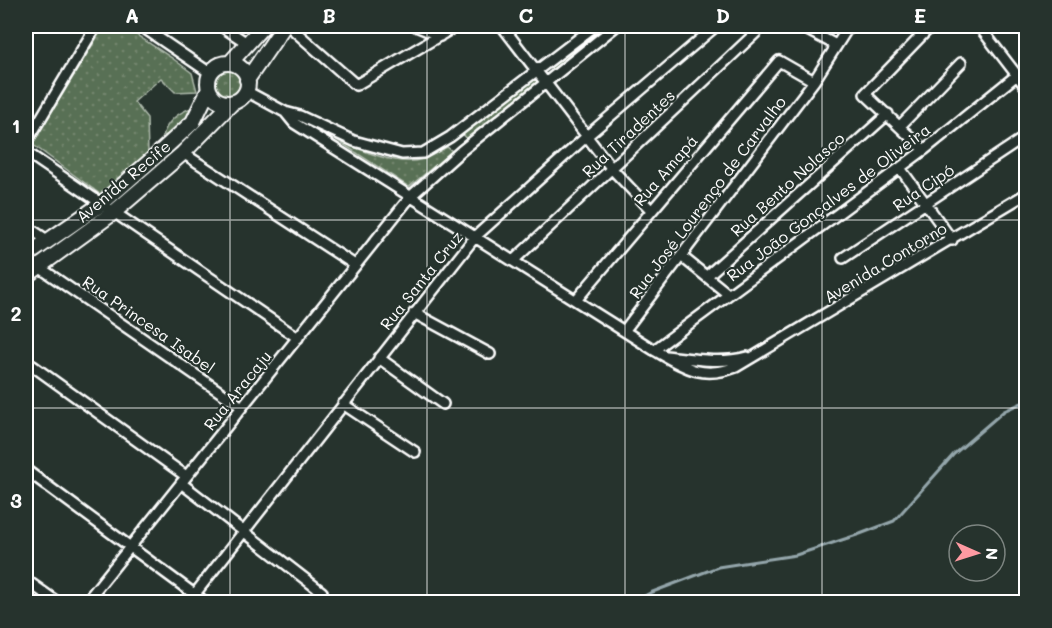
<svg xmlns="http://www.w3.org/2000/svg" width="1052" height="628" font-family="Mali,sans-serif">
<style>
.park{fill:url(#park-dots);stroke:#acb8aa;stroke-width:1.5}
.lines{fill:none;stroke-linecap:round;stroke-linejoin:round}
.stream{stroke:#94a6ab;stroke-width:3}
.street-casing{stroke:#fff;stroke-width:14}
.secondary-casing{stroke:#fff;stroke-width:18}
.street{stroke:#26332d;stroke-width:9}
.secondary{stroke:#26332d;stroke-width:14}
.grid{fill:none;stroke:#fff;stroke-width:1.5;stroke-opacity:0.55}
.labels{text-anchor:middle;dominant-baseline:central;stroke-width:4.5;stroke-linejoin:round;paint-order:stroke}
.street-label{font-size:16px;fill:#fff;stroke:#26332d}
.neatline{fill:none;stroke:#fff;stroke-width:2}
.grid-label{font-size:20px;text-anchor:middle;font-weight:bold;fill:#fff}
</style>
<defs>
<pattern id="park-dots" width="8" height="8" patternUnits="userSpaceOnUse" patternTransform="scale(1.5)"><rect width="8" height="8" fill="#597054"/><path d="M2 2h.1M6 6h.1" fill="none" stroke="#72856e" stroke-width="1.8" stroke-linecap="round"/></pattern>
</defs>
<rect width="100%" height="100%" fill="#26332d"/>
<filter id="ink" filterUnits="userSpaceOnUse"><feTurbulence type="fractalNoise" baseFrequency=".0167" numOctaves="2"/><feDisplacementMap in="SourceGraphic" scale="12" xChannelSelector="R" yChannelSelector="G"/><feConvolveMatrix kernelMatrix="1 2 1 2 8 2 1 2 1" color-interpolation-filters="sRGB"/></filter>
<g filter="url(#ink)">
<path class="park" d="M 104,26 L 123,26 L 172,58 L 192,73 L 197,91 L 175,92 L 161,78 L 134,102 L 147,118 L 148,153 L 100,194 L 32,144 Z
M 601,26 L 609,26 L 552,71 L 549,66 Z
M214 83a13 13 0 1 1 26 0a13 13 0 1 1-26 0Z
M 536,76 L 539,80 L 467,139 L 463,134 Z
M 194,107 C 188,118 176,133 163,136 C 167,120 179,112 194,107 Z
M 335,139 C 358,148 387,163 412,161 C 425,161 436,153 447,147 L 452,151 L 409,187 Z"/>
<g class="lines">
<path class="stream" d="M 633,602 L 650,593 L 718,567 L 796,555 L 860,534 L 894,521 L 954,454 L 1004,411 L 1026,401"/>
<g class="street-casing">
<path id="street" d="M 141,26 L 210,73
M 221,26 L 247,43
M 289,26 L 356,85 L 456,26
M 416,26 L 440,36
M 502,26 L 612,169 L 651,210
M 800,26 L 836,45
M 979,26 L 1026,87
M 246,91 L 285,112 L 300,116 L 354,141 L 402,154 L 423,153 L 450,137 L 595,26
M 285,112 L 294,123 L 654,350 C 684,367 701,380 736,367 L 1026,194
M 900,126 L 961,63
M 26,143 L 96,26
M 924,150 L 865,94 L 931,26
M 26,152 L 298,338
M 183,153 L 355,265
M 900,168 L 952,240
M 26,226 L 47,240
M 681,256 L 728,294
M 843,258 L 1019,141 L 1023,142 L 1026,147
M 513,261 L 763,26
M 39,267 L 242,407
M 707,276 L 888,114
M 576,300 L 779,61 L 814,81
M 414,313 L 490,354
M 624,331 L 814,81 L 849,26
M 654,350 L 924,150 L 1017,75
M 666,356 C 693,359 721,364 747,357
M 379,358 L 443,404
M 26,361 L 186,476
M 343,404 L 415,452
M 26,470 L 205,602
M 181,483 L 322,592
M 26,580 L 57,602
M 194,595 L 475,237 L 587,136 L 716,26
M 86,602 L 411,196 L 461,151 L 616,26"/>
</g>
<g class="secondary-casing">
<path id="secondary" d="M 230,63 L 263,26
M208 83a20 20 0 1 1 40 0a20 20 0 1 1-40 0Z
M 247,80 L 284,26
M 26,256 L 100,205 L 157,155 L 193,122 L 209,89
M 26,276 L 113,213 L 183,153 L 233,102"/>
</g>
<use href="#street" class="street"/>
<use href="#secondary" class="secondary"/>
</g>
</g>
<path class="grid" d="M 230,26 L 230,602M 427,26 L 427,602M 625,26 L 625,602M 822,26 L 822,602M 26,220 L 1026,220M 26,408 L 1026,408"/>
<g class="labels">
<g class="street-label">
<text transform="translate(628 133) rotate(-43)">Rua Tiradentes</text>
<text transform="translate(665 170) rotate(-49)">Rua Amapá</text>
<text transform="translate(123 181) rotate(-40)">Avenida Recife</text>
<text transform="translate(787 184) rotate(-42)">Rua Bento Nolasco</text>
<text transform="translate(923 187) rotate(-34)">Rua Cipó</text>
<text transform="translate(707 197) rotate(-53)">Rua José Lourenço de Carvalho</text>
<text transform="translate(828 202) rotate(-37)">Rua João Gonçalves de Oliveira</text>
<text transform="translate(885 262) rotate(-31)">Avenida Contorno</text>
<text transform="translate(421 280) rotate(-51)">Rua Santa Cruz</text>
<text transform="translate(149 324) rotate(35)">Rua Princesa Isabel</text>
<text transform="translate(237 390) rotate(-51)">Rua Aracaju</text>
</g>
</g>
<rect width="1052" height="628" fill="none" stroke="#26332d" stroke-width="66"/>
<g transform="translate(977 553) rotate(93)"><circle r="28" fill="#26332d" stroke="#7d8581" stroke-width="1.5"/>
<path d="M0-4.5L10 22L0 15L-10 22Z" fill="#ff9aa2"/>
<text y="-9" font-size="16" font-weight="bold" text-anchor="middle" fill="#ffffff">N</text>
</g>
<rect x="33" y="33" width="986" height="562" class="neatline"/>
<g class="grid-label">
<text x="132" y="23">A</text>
<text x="329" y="23">B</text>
<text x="526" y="23">C</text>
<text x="723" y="23">D</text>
<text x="920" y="23">E</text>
<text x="16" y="133">1</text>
<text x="16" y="321">2</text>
<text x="16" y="508">3</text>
</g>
</svg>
